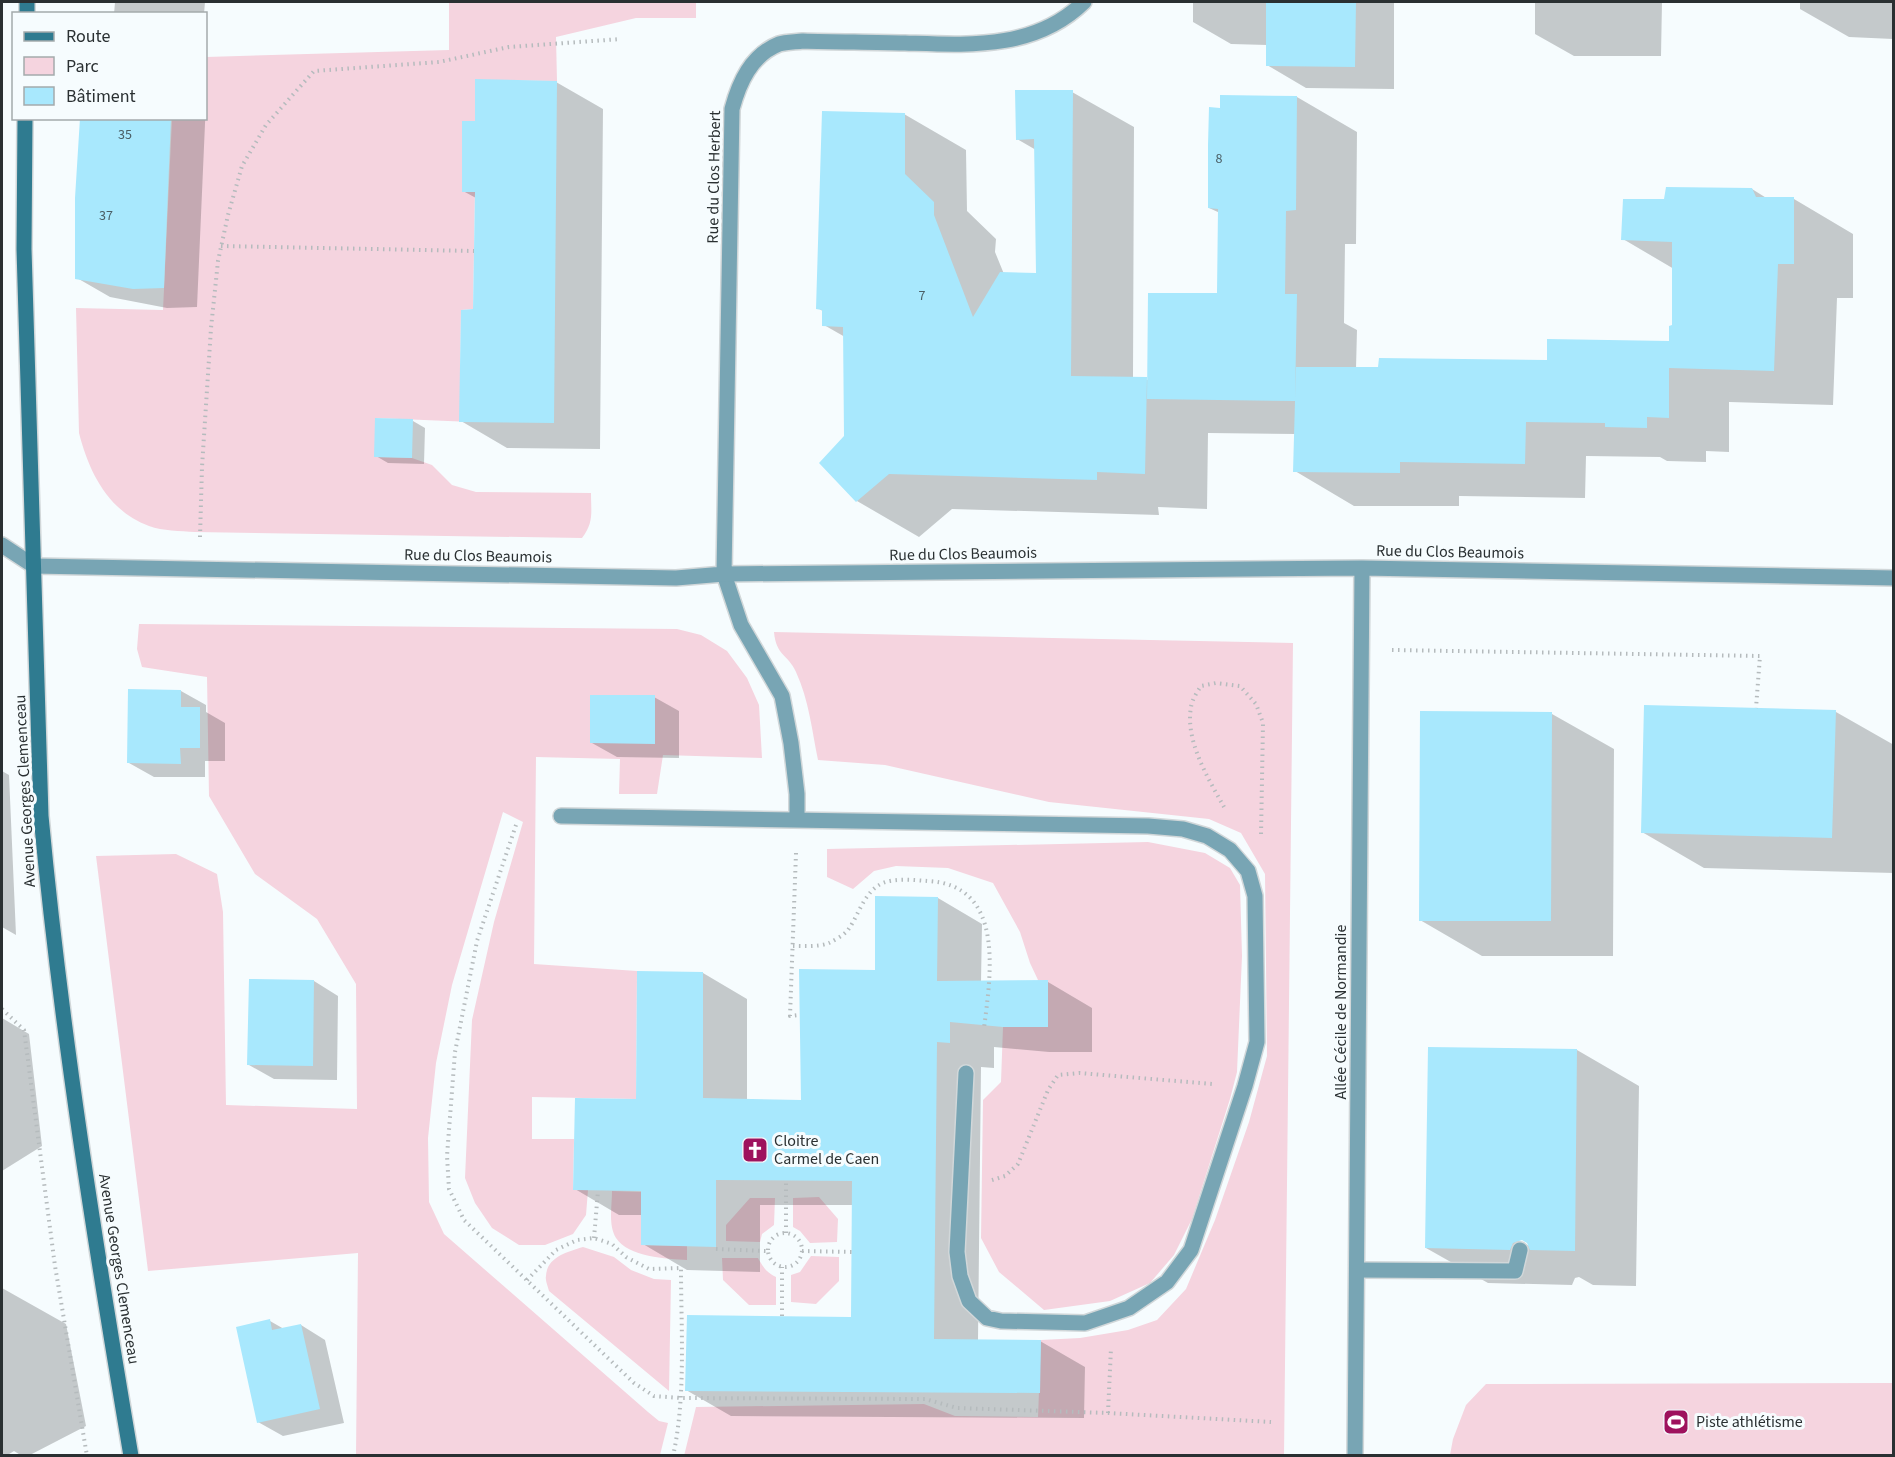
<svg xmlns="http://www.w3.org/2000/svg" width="1895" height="1457" font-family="'Source Sans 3',sans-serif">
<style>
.green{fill:#f5d4df}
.shadow{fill:#0003;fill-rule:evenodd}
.building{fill:#a8e8fd}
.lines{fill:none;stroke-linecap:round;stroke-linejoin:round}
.lane-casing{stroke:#d1d7d9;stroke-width:18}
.street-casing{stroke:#d1d7d9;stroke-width:18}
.secondary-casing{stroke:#d1d7d9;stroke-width:18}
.path{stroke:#b5bbbd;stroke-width:4;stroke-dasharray:1.5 4.5;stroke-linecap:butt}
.lane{stroke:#78a5b4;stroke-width:15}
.street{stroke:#78a5b4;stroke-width:15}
.secondary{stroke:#2f7b90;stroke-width:15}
.labels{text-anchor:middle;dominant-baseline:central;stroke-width:6;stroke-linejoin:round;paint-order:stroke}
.number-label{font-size:14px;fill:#4a5e65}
.street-label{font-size:16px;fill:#2a3032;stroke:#f6fcfe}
.poi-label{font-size:16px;fill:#2a3032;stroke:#f6fcfe;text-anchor:start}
</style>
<rect width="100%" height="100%" fill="#f6fcfe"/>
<path class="green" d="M 449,2 L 696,2 L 696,18 L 636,18 L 556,37 L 557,81 L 475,80 L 475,121 L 462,122 L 462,192 L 475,192 L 473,309 L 461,310 L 460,380 L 472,422 L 376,418 L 375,457 L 412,458 L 432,465 L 452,485 L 476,492 L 591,493 C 591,513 594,522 582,538 L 195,532 C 180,531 163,531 149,526 C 108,511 89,472 79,433 L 76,308 L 163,310 L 172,119 L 206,118 L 206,57 L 449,50 Z
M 139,624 L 677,629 L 701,635 L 727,651 L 747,678 L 759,705 L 762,758 L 663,755 L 657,794 L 619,794 L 620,759 L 536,757 L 534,964 L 637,971 L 636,1099 L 532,1097 L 532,1139 L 574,1139 L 573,1190 L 588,1190 L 586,1215 L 573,1234 L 545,1245 L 519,1245 L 492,1228 L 475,1203 L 465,1178 L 472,1020 L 494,922 L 523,822 L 503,812 L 452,985 L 436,1063 L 428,1138 L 429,1202 L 444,1234 L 648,1412 L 659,1421 L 668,1423 L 660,1455 L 356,1455 L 358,1253 L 148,1271 L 96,856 L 176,854 L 217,874 L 223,912 L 226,1105 L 357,1109 L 356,984 L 317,919 L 255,874 L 209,796 L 207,677 L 142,667 L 137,649 Z
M 774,632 L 1293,643 L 1284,1455 L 684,1456 L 696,1407 L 924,1404 L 955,1416 L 1038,1417 L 1041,1340 L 1080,1338 L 1128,1330 L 1157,1320 L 1186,1289 L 1215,1220 L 1249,1122 L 1267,1056 L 1265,874 L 1241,833 L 1209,819 L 1049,802 L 885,765 L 818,760 C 812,731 809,700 796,672 C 788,654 776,656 774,632 Z
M 1148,842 L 1205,853 L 1230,868 L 1240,885 L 1242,956 L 1237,1072 L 1230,1099 L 1192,1219 L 1174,1255 L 1150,1283 L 1110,1301 L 1044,1310 L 999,1272 L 981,1238 L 983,1100 L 1001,1082 L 1003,1027 L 1048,1027 L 1038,980 L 1030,963 L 1020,932 L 993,883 L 948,868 L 896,866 L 874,871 L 853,889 L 827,877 L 827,849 Z
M 612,1191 L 641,1192 L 641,1245 L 687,1246 L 687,1260 C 667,1259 628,1257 616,1238 C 608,1225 612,1206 612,1191 Z
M 819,1197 L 838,1219 L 837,1242 L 810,1243 L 800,1231 L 793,1227 L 793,1198 Z
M 750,1198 L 775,1198 L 774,1225 L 762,1234 L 760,1242 L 726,1241 L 726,1225 Z
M 583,1247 L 614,1257 L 631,1270 L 654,1279 L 671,1280 L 669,1391 L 549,1291 C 548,1287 545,1280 546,1276 C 547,1257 567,1252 583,1247 Z
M 811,1256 L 839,1257 L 839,1281 L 816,1304 L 791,1302 L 791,1275 L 800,1272 Z
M 722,1258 L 758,1258 C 763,1267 767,1273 776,1277 L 776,1305 L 749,1305 L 723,1280 Z
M 1893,1383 L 1893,1455 L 1450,1455 L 1453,1439 L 1466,1405 L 1486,1384 Z"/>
<path class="shadow" d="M 115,2 L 205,2 L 204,14 L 114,14 Z
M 1193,2 L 1394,2 L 1394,89 L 1306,88 L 1267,65 L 1267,45 L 1231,44 L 1193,22 Z
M 1535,2 L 1662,2 L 1661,56 L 1574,56 L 1535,34 Z
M 1800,2 L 1894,2 L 1893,39 L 1849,37 L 1800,9 Z
M 556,82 L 603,109 L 600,449 L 507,448 L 461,421 L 474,311 L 476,198 L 463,191 Z
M 1072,92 L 1134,127 L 1133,379 L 1149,380 L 1219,295 L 1220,213 L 1209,208 L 1222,109 L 1297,97 L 1357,132 L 1356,244 L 1345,244 L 1344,323 L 1357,330 L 1356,369 L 1548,361 L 1671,342 L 1674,326 L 1674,269 L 1623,239 L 1665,201 L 1752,189 L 1768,199 L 1794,199 L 1853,234 L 1853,298 L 1837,298 L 1833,405 L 1729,402 L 1729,452 L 1706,451 L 1706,462 L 1667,461 L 1660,457 L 1586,456 L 1585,498 L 1459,496 L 1459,506 L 1354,506 L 1295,471 L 1296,434 L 1208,433 L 1207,509 L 1158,507 L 1159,515 L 952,509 L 919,537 L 857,501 L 821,463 L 845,437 L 845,337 L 824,325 L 824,312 L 818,308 L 904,114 L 966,150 L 967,211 L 996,239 L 995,252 L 1004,274 L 1037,275 L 1036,150 L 1017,139 Z
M 206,101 L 197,307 L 167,308 L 110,297 L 77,278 L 82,118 L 206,118 Z
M 413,421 L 425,428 L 424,464 L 388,463 L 376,456 Z
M 181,691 L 206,705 L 206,712 L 225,723 L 225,761 L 205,761 L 205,777 L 154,777 L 129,763 Z
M 654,697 L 679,711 L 679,758 L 617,757 L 592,743 Z
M 1646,706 L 1836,712 L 1894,745 L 1894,873 L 1704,868 L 1642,832 Z
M 1552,714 L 1614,749 L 1613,956 L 1482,956 L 1420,920 Z
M 2,771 L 9,775 L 16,935 L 2,927 Z
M 938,898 L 982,924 L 981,982 L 1048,982 L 1092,1008 L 1092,1052 L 1049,1052 L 994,1047 L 994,1068 L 981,1067 L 978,1341 L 1040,1341 L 1085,1367 L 1084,1418 L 731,1416 L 686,1390 L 852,1319 L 853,1205 L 760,1205 L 760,1272 L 687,1270 L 643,1244 L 642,1215 L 619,1215 L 575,1189 L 637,1101 L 638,972 L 703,973 L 747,999 L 747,1101 L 802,1101 L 877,972 Z
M 314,981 L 338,996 L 337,1080 L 274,1079 L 249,1065 Z
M 2,1018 L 29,1034 L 42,1146 L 2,1171 Z
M 1430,1048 L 1577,1050 L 1639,1086 L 1636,1286 L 1593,1285 L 1579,1277 L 1575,1278 L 1572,1285 L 1488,1283 L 1426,1248 ZM 1516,1235 L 1529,1243 L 1529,1246 L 1514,1238 Z
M 2,1288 L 66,1324 L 86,1426 L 28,1456 L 22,1456 L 14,1451 L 6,1456 L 2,1456 Z
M 270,1321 L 284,1329 L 301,1325 L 325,1340 L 344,1423 L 283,1436 L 258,1422 Z"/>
<path class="building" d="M 1266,2 L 1356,2 L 1355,67 L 1266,66 Z
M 475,79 L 557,81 L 554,423 L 459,422 L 461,310 L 473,309 L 475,192 L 462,192 L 462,121 L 475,121 Z
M 1015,90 L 1073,90 L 1071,376 L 1147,377 L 1145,474 L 1097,472 L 1097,480 L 889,474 L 856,502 L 819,463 L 844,436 L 843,327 L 822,326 L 822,310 L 816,309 L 822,111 L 905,113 L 905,174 L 934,202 L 934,215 L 973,317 L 1000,272 L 1036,273 L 1034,139 L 1016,140 Z
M 1220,95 L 1297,96 L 1296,210 L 1286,211 L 1285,294 L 1297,294 L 1295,399 L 1296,367 L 1378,367 L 1379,358 L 1547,360 L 1547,339 L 1669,341 L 1669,326 L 1672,325 L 1672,242 L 1621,240 L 1623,199 L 1664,199 L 1666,187 L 1752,188 L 1756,197 L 1794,197 L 1794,264 L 1778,264 L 1774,371 L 1669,368 L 1669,418 L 1647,417 L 1647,428 L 1605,427 L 1605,423 L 1526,422 L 1525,464 L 1400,462 L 1400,473 L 1293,472 L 1295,401 L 1147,399 L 1148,293 L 1217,293 L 1218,209 L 1208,208 L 1208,145 L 1209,107 L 1220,108 Z
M 80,118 L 171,118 L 164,288 L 133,289 L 75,279 L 75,198 Z
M 375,418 L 413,419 L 412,458 L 374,457 Z
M 128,689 L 181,690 L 181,707 L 200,707 L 200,748 L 180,748 L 181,764 L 127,763 Z
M 590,695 L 655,695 L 655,744 L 590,743 Z
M 1644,705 L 1836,710 L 1832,838 L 1641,833 Z
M 1420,711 L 1552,712 L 1551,921 L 1419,921 Z
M 875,896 L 938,897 L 937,981 L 1048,980 L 1048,1027 L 1003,1027 L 950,1022 L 950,1043 L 937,1042 L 934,1339 L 1041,1340 L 1040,1393 L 685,1391 L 687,1315 L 851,1317 L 852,1181 L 716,1180 L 716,1247 L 641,1245 L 641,1191 L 573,1190 L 575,1098 L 636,1099 L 637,971 L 703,972 L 703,1098 L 801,1100 L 799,969 L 875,970 Z
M 249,979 L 314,980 L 313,1066 L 247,1065 Z
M 1428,1047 L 1577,1049 L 1575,1251 L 1530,1250 L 1527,1243 L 1522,1240 L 1513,1243 L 1510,1250 L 1425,1248 Z
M 270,1319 L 272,1330 L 301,1324 L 320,1409 L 257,1423 L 236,1327 Z"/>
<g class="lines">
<g class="lane-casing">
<path id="lane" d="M 2,545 L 34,566
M 724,574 L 741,625 L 782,696 L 791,743 L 797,794 L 797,819
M 561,816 L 1148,826 L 1183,829 L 1207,836 L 1230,850 L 1248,871 L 1255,896 L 1257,1042 L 1245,1086 L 1191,1250 L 1167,1282 L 1129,1308 L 1085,1323 L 1001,1321 L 987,1318 L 969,1301 L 960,1276 L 957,1252 L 966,1073
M 1357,1270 L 1515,1271 L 1520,1250"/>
</g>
<g class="street-casing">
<path id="street" d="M 34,566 L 676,578 L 724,574 L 1362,568 L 1894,578
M 724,574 L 732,109 C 739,83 751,55 779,44 C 786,42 795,42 803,41 C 837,42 871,42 905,43 C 969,45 1035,50 1084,2
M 1355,1456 L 1362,568"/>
</g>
<g class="secondary-casing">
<path id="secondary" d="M 27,14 L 27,2
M 25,118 L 24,249 L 41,816 C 61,1030 95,1243 131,1456"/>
</g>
<path class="path" d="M 221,246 L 474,251
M 200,537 L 202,467 L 211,328 L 218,261 L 228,215 L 242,166 L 266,125 L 314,71 L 439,62 L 509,47 L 621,39
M 1392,650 L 1760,656 L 1756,708
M 1224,807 C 1208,778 1185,741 1191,707 C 1192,700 1197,692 1201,686 L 1216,683 L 1240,686 L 1256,704 L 1263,723 L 1261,836
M 516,825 L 477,941 L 455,1052 L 447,1156 L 449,1189 L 464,1220 L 634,1383 L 654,1396 L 681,1398 L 925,1399 L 957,1408 L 1108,1413 L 1271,1422
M 796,853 L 790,1016 L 799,1015
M 793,946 C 804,946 819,947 829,943 C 835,940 844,935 848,930 C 859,915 864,891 883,883 C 895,878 914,880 928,881 C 1005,885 991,973 984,1028
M 2,1009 L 24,1030 L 55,1266 L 87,1456
M 992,1180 L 1005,1176 L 1018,1164 L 1048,1090 L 1058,1075 L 1080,1073 L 1212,1084
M768 1250a17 17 0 1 1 34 0a17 17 0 1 1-34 0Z
M 786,1233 L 786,1180
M 594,1238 L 598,1191
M 716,1249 L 767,1251
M 802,1251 L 852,1252
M 527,1280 L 556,1250 L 577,1240 L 594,1238 L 612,1244 L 626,1257 L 649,1269 L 681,1268 C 681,1328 686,1398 673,1456
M 782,1316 L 782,1267
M 1108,1413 L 1111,1348"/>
<use href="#lane" class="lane"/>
<use href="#street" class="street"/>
<use href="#secondary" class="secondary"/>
</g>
<defs>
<g id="church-square" transform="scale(1.35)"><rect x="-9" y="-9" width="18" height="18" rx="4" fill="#9e125d" stroke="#f6fcfe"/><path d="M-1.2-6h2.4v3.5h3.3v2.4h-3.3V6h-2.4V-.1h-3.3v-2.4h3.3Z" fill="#fff"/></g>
<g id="stadium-square" transform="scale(1.35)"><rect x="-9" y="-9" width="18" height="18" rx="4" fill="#9e125d" stroke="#f6fcfe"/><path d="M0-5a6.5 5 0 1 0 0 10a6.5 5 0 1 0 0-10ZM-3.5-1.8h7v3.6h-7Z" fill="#fff"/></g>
</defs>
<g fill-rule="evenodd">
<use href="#church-square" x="755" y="1150"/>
<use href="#stadium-square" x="1676" y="1422"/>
</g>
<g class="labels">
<g class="number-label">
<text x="125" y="135">35</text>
<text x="1219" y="159">8</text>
<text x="106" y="216">37</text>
<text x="922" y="296">7</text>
</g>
<g class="street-label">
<text transform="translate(714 177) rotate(-89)">Rue du Clos Herbert</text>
<text transform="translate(1450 552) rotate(1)">Rue du Clos Beaumois</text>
<text transform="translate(963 554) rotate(-1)">Rue du Clos Beaumois</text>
<text transform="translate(478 556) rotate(1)">Rue du Clos Beaumois</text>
<text transform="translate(25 791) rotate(-93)">Avenue Georges Clemenceau</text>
<text transform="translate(1341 1012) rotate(-90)">Allée Cécile de Normandie</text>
<text transform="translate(119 1269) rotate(81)">Avenue Georges Clemenceau</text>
</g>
<g class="poi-label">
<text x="774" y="1141">Cloitre<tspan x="774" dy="18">Carmel de Caen</tspan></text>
<text x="1696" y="1422">Piste athlétisme</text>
</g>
</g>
<rect width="1895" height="1457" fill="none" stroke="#2a3032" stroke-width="6"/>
<rect x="12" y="12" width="195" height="108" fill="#f6fcfe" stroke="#a4aaac" stroke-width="1.5"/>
<rect x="24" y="32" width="30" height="9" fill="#2f7b90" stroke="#a4aaac" stroke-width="1.5"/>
<text x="66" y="42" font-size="18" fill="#2a3032">Route</text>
<rect x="24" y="57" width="30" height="18" fill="#f5d4df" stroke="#a4aaac" stroke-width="1.5"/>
<text x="66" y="72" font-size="18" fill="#2a3032">Parc</text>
<rect x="24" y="87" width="30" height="18" fill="#a8e8fd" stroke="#a4aaac" stroke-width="1.5"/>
<text x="66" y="102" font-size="18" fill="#2a3032">Bâtiment</text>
</svg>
